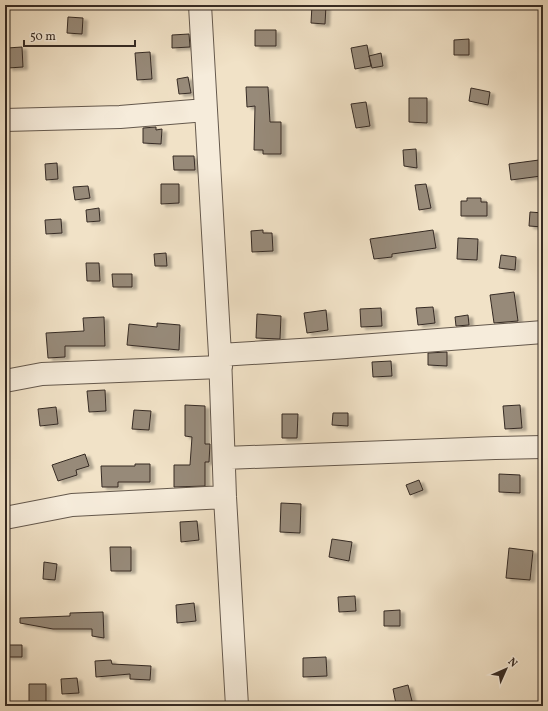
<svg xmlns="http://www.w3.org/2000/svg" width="548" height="711" font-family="Vollkorn,serif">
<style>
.building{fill:#978a79;stroke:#362b24;filter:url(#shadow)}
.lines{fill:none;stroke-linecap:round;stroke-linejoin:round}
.minor-casing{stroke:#65594d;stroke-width:24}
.minor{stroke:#f6ecdb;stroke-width:22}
</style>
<defs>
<filter id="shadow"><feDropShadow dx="4.5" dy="2.5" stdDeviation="1" flood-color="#0004"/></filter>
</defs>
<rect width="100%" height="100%" fill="#f1e2c7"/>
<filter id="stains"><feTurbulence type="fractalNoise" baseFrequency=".005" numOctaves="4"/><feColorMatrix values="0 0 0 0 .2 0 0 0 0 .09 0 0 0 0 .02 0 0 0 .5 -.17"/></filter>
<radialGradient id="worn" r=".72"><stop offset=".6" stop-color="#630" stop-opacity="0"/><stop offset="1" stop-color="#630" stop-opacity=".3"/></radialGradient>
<path class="building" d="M 312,5 L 326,6 L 325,24 L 311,23 Z
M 68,17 L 83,18 L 82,34 L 67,33 Z
M 255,30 L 276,30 L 276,46 L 255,46 Z
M 189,34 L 190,47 L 172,48 L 172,35 Z
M 469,39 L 469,55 L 454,55 L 454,40 Z
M 367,45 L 371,66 L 355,69 L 351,48 Z
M 22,47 L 23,67 L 8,68 L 7,48 Z
M 150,52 L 152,79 L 137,80 L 135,53 Z
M 381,53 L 383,66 L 372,68 L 369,56 Z
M 188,77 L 191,93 L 179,94 L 177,79 Z
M 246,87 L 268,87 L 270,122 L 281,122 L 281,154 L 263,154 L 263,150 L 254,150 L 255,106 L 247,107 Z
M 471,88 L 490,92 L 488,105 L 469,101 Z
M 409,98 L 427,98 L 427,123 L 409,122 Z
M 366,102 L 370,126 L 356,128 L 351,104 Z
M 156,127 L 156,130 L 162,129 L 161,144 L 143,143 L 143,128 Z
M 416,149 L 417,168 L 404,166 L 403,150 Z
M 173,156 L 194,156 L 195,170 L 174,170 Z
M 539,160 L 541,176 L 511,180 L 509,164 Z
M 57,163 L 58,179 L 46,180 L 45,164 Z
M 161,184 L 179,184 L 179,203 L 161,204 Z
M 426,184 L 431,208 L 419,210 L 415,185 Z
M 88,186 L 90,198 L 75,200 L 73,187 Z
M 467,198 L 481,198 L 481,202 L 487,202 L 487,216 L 461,216 L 461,201 L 467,201 Z
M 99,208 L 100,221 L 87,222 L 86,210 Z
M 530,212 L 543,213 L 543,227 L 529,226 Z
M 61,219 L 62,233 L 46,234 L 45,220 Z
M 263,230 L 263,233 L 272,233 L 273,251 L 252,252 L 251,231 Z
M 433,230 L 436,248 L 392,254 L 392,257 L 374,259 L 370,239 Z
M 458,238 L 478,239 L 477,260 L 457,259 Z
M 166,253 L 167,266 L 155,266 L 154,254 Z
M 501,255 L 516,257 L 515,270 L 499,268 Z
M 86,263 L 99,263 L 100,281 L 87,281 Z
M 112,274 L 132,274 L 132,287 L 113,287 Z
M 514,292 L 518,321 L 494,323 L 490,295 Z
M 433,307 L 435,323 L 418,325 L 416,308 Z
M 381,308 L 382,326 L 361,327 L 360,309 Z
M 326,310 L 328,330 L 307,333 L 304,313 Z
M 257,314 L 281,316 L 280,339 L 256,338 Z
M 468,315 L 469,325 L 456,326 L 455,317 Z
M 104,317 L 105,346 L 65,346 L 65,357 L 48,358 L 46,333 L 84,331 L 83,318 Z
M 157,323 L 180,325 L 179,350 L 127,345 L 129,324 L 157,327 Z
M 447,352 L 447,366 L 428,365 L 428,353 Z
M 391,361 L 392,376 L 373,377 L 372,362 Z
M 105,390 L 106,411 L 89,412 L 87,391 Z
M 185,405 L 205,406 L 205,444 L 210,444 L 209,462 L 205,462 L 205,486 L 174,487 L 174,465 L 190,465 L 192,437 L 185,436 Z
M 520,405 L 522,428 L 505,429 L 503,406 Z
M 56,407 L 58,424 L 40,426 L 38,409 Z
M 134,410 L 151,411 L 149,430 L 132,429 Z
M 333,413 L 348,413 L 348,426 L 332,425 Z
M 282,414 L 298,414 L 297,438 L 282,438 Z
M 85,454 L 89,466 L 76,470 L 77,475 L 58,481 L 52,465 Z
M 135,464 L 150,464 L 150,482 L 118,482 L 118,487 L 102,487 L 101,466 L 135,466 Z
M 499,474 L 520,475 L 520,493 L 499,492 Z
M 419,480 L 423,490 L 410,495 L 406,485 Z
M 281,503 L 301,504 L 300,533 L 280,532 Z
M 197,521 L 199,540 L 181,542 L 180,522 Z
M 332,539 L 352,542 L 349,561 L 329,557 Z
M 110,547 L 131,547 L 131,571 L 111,571 Z
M 509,548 L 533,551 L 530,580 L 506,578 Z
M 44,562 L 57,564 L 55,580 L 43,579 Z
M 355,596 L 356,611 L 339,612 L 338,597 Z
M 194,603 L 196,621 L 177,623 L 176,605 Z
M 400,610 L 400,626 L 384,626 L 384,611 Z
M 103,612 L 104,638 L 92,636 L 92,629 L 53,629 L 20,623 L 20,618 L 70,616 L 70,613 Z
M 6,645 L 22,645 L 22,657 L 6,657 Z
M 326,657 L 327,676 L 303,677 L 303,658 Z
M 111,660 L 112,664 L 151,666 L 150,680 L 130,679 L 130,674 L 96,677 L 95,661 Z
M 77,678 L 79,693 L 62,694 L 61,679 Z
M 29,684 L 46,684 L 46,702 L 29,702 Z
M 408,685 L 412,701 L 396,704 L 393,689 Z"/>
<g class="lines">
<g class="minor-casing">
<path id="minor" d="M 200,5 L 220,355 L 225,497 L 237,706
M 5,120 L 120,117 L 206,110
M 220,355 L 333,348 L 543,332
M 5,381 L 42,374 L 221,367
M 224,458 L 495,448 L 543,447
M 5,518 L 72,505 L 225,497"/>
</g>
<use href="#minor" class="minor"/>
</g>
<rect width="548" height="711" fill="none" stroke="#f1e2c7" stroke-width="20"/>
<rect x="6" y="6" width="536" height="699" fill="none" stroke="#362b24" stroke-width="2"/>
<rect x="10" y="10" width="528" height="691" fill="none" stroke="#362b24"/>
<g transform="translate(506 669) rotate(45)" stroke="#f6ecdb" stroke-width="3" paint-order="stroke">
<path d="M0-3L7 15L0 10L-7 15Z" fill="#362b24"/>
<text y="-6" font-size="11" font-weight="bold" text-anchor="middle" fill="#362b24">N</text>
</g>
<path d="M24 40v6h111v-6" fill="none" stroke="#362b24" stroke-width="2"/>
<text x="30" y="40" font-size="12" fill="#362b24" stroke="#f6ecdb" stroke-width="3" paint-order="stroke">50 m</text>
<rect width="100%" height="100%" filter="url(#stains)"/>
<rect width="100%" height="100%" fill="url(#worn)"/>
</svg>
